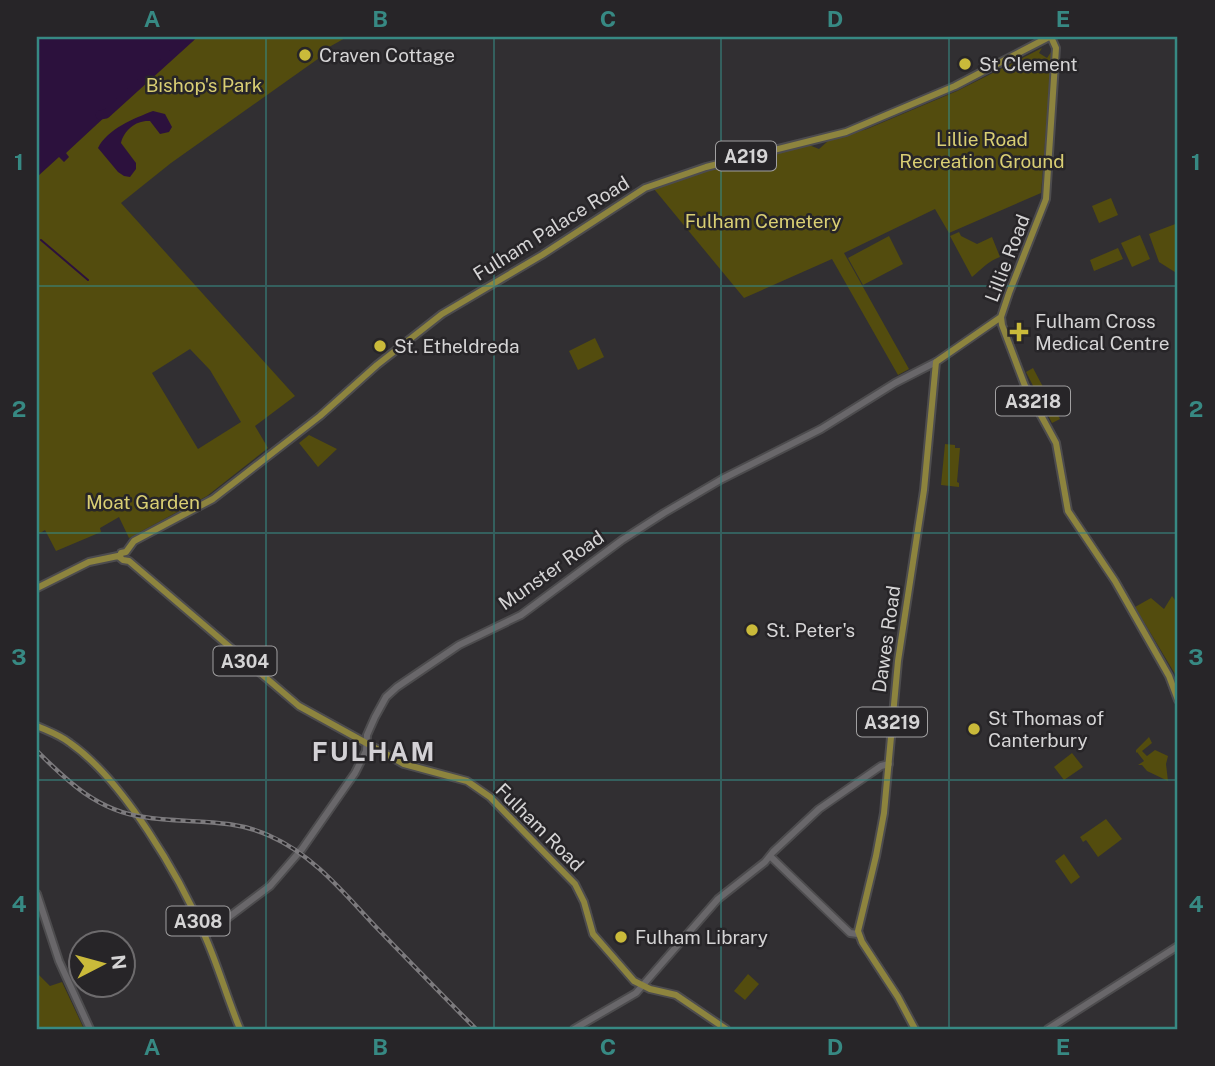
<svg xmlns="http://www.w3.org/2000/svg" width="1215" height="1066" font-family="'Public Sans',sans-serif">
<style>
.green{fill:#534c0e;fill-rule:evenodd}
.water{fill:#2c113d}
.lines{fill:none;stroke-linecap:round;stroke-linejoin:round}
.stream{stroke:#2c113d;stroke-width:2}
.river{stroke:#2c113d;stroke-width:9}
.secondary-casing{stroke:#4d4c4e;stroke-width:10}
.primary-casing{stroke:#4d4c4e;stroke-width:10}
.secondary{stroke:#69676a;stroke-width:6}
.primary{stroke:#8d843e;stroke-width:6}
.rail-casing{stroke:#7c7a7d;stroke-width:4.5}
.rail{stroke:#272528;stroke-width:2;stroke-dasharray:5;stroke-linecap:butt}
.grid{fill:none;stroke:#378983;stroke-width:2;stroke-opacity:0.55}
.poi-dot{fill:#caba3a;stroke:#272528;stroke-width:2.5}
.labels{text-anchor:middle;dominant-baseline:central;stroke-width:5;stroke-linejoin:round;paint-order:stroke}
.shield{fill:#272528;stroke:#a1a0a1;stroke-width:2}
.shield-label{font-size:18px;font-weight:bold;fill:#d5d4d5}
.poi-label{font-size:19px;fill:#d5d4d5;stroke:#272528;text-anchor:start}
.park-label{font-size:19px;fill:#d9ce73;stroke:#272528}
.street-label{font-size:19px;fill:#d5d4d5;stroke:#272528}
.district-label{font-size:26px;font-weight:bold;letter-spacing:2px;fill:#d3d1d5;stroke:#272528}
.neatline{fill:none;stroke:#378983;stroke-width:2.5}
.grid-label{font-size:23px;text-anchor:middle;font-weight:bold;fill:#378983}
</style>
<rect width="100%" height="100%" fill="#312f32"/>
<path class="green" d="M 186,37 L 347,37 L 322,51 L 322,56 L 171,163 L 121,203 L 295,396 L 255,426 L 268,448 L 207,496 L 129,538 L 119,517 L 100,528 L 101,532 L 56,551 L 45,530 L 37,535 L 37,174 L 55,156 L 66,153 L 74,140 ZM 190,349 L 210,370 L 241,422 L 198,449 L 152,373 Z
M 1042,48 L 1039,53 L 1047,58 L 1051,52 L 1052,55 L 1041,193 L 949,233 L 935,209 L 844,253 L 909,369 L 898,375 L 832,259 L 744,298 L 654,189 L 702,172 L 766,155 L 809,145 L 819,149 L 828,141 L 867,129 L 957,91 Z
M 1111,198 L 1118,215 L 1099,223 L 1092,206 Z
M 1178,223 L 1178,274 L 1159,262 L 1149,234 Z
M 959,232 L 961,236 L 977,244 L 992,237 L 1000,257 C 988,261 982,269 972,277 L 950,236 Z
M 1140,235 L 1150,259 L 1132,267 L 1121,243 Z
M 889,236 L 903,264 L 863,285 L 848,258 Z
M 1118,248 L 1123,259 L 1094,271 L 1090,260 Z
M 595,338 L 604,357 L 578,370 L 569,351 Z
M 1033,368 L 1060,419 L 1052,423 L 1026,372 Z
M 309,435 L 337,449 L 318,467 L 299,443 Z
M 945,444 L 955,445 L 955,448 L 960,448 L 957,482 L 959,483 L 959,487 L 941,485 Z
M 1172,596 L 1178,604 L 1178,679 L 1135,607 L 1151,598 L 1164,609 Z
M 1149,737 L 1152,743 L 1142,751 L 1147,756 L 1155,750 L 1168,756 L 1166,764 L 1168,781 L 1147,771 L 1142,765 L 1138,765 L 1144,761 L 1137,752 L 1136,753 L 1136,750 Z
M 1072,753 L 1083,767 L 1064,780 L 1054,767 Z
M 1106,819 L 1122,839 L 1098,857 L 1086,840 L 1083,842 L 1080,837 Z
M 1064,854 L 1080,877 L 1071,884 L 1055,861 Z
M 37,973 L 50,986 L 62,982 L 84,1029 L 37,1029 Z
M 748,974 L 759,984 L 745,1000 L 734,991 Z"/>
<path class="water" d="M 37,37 L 191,37 L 66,153 L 69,157 L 64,162 L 59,157 L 37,177 Z
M 153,111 L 165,114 L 172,127 L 169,132 L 160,134 L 150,121 C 136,120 124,130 121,143 L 136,163 L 136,169 L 130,177 L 124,176 L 118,172 L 98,148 C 107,129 135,118 153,111 Z"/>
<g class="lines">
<path class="stream" d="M 41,240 L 88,280"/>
<path class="river" d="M 100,115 L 106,114 L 191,37"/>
<g class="secondary-casing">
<path id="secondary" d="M 770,856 L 850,933 L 858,934
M 37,894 L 59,961 L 90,1029
M 205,935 L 270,886 L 302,849 L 355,773 L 366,751 L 367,735 L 375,717 L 386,697 L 397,687 L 459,645 L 521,615 L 622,540 L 664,513 L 722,479 L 821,429 L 895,383 L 936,362
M 574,1029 L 636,993 L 718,899 L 765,862 L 773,852 L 819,809 L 881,766 L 889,764
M 1048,1029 L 1178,946"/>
</g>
<g class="primary-casing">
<path id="primary" d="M 1051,37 L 1056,48 L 1046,199 L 1009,293 L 1001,317 L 1002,325 L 1025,386 L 1056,443 L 1068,511 L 1115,581 L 1169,676 L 1178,700
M 120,557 L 121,553 L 126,552 L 134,541 L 213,499 L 320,416 L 377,365 L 442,314 L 542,255 L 645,188 L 706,167 L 846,132 L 955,86 L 1049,37
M 37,588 L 89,562 L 118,556 L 123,560 L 129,561 L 299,706 L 404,764 L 467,781 L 490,797 L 575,884 L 584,902 L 593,934 L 634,981 L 650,989 L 676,995 L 726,1029
M 37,726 C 48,731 60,735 70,743 C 123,780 179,875 204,934 C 218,965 227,998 240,1029
M 915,1029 L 898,997 L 862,942 L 858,931 L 876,856 L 884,813 L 898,661 L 924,490 L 936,362 L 1001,317"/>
</g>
<use href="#secondary" class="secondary"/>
<use href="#primary" class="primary"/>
<g class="rail-casing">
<path id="rail" d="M 37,751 C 68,782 98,811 144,817 C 186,824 230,817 270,836 C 313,855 343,892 375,926 C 408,960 442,995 476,1029"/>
</g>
<use href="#rail" class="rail"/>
</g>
<path class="grid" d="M 266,37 L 266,1029M 494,37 L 494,1029M 721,37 L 721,1029M 949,37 L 949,1029M 37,286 L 1178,286M 37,533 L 1178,533M 37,780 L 1178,780"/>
<g class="poi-dot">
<circle cx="305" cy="55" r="7"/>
<circle cx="965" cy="64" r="7"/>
<path d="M1015.5 321.5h7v7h7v7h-7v7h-7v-7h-7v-7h7z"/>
<circle cx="380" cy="346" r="7"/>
<circle cx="752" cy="630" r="7"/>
<circle cx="974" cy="729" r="7"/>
<circle cx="621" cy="937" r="7"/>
</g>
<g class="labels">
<g class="shield">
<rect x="716" y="141.5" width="60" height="29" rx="5"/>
<rect x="996" y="386.5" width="74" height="29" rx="5"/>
<rect x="213.5" y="646.5" width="63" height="29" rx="5"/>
<rect x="857" y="707.5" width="70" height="29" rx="5"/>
<rect x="166.5" y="906.5" width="63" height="29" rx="5"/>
</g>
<g class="shield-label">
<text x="746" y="156">A219</text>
<text x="1033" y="401">A3218</text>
<text x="245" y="661">A304</text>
<text x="892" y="722">A3219</text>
<text x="198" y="921">A308</text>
</g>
<g class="poi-label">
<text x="319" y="55">Craven Cottage</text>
<text x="979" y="64">St Clement</text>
<text x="1035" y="321">Fulham Cross<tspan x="1035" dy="22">Medical Centre</tspan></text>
<text x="394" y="346">St. Etheldreda</text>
<text x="766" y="630">St. Peter's</text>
<text x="988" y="718">St Thomas of<tspan x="988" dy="22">Canterbury</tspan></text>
<text x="635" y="937">Fulham Library</text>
</g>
<g class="park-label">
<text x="204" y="85">Bishop's Park</text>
<text x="982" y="139">Lillie Road<tspan x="982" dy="22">Recreation Ground</tspan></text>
<text x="763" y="221">Fulham Cemetery</text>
<text x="143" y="502">Moat Garden</text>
</g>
<g class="street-label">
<text transform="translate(551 228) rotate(-32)">Fulham Palace Road</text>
<text transform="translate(1007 258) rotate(-69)">Lillie Road</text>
<text transform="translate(551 570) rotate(-35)">Munster Road</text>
<text transform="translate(886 639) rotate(-82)">Dawes Road</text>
<text transform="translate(540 827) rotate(45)">Fulham Road</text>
</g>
<g class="district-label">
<text x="374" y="751">FULHAM</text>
</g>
</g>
<rect width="1215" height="1066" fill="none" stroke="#272528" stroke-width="77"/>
<g transform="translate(102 964) rotate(84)"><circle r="33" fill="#272528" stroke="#6d6b6d" stroke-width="2"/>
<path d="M0-5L12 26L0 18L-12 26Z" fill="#caba3a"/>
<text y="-10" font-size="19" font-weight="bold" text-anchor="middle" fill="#d5d4d5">N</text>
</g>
<rect x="38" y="38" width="1138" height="990" class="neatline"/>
<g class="grid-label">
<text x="152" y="27">A</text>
<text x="380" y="27">B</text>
<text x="608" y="27">C</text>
<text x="835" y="27">D</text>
<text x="1063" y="27">E</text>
<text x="19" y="170">1</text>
<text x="1196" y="170">1</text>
<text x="19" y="417">2</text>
<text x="1196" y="417">2</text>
<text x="19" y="665">3</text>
<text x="1196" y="665">3</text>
<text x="19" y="912">4</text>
<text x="1196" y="912">4</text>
<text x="152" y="1055">A</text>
<text x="380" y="1055">B</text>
<text x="608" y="1055">C</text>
<text x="835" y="1055">D</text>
<text x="1063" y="1055">E</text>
</g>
</svg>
